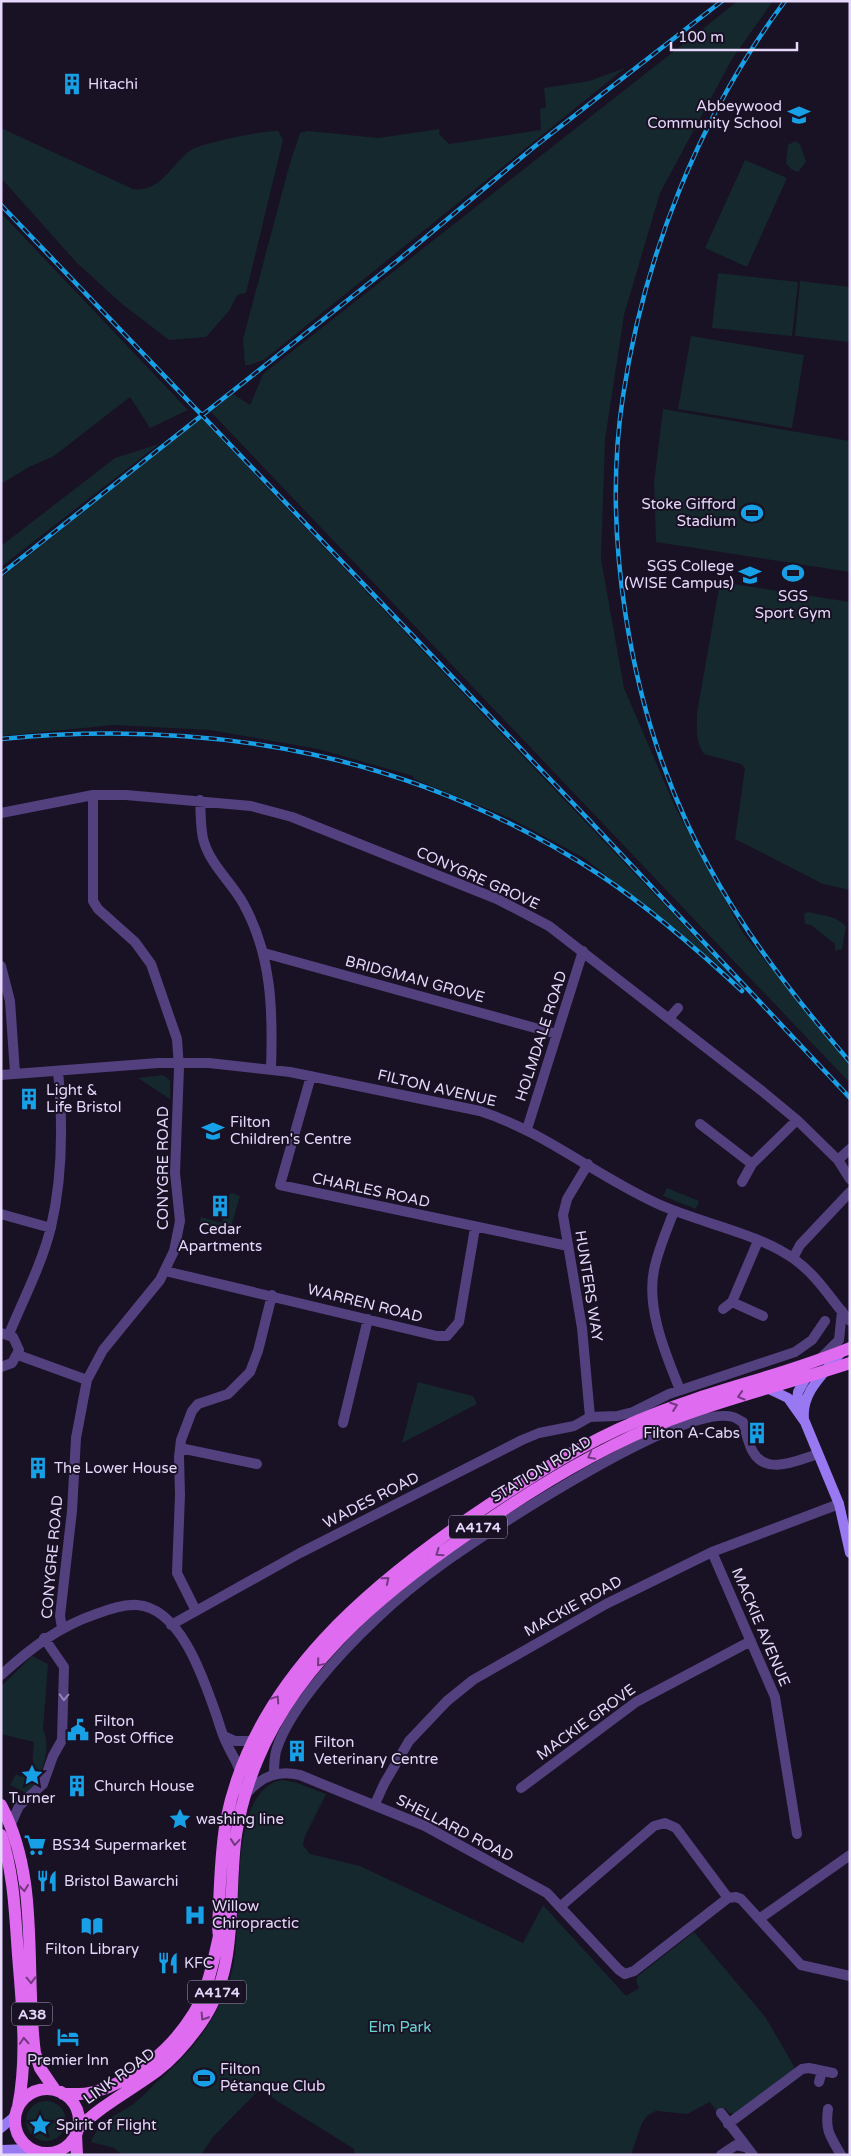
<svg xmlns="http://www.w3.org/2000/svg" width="851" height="2156" font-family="'Varela Round',sans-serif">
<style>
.green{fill:#15282d}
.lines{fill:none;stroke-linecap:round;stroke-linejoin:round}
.street{stroke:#52417e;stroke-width:10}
.secondary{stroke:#9979f1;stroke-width:10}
.primary{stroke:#de6bf0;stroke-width:12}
.rail-casing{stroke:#18a0e7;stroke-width:4.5}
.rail{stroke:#191124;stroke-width:2.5;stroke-dasharray:8;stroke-linecap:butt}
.oneway{stroke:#723980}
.oneway2{stroke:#9485b6}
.labels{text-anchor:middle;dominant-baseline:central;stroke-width:4;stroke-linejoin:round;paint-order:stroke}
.shield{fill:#191124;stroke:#a89cba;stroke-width:1}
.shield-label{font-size:14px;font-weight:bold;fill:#e5d8fb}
.poi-label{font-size:15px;fill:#e5d8fb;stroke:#191124;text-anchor:start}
.street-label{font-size:15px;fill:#e5d8fb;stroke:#191124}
.park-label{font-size:15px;fill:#6bd4d3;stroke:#191124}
</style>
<rect width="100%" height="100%" fill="#191124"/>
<path class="green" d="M 738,1 L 773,1 L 732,59 L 660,193 L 624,315 L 605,440 L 601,559 L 624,688 L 676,809 L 743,933 L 850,1065 L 850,1083 L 211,412 L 233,394 L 250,405 L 263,374 Z
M 625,68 L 265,359 L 250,365 L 245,365 L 243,339 L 290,163 L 300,133 L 308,131 L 378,138 L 440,129 L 439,134 L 449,144 L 541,130 L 540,109 L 546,107 L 544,88 L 589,81 Z
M 1,128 L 133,189 C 161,193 171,164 191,150 C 202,143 265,130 278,131 L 283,140 L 246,293 L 237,295 L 229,311 L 206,337 L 169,340 L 122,304 L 77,263 L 1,178 Z
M 795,141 L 800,144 L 806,162 L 798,172 L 791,169 L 786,163 L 788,145 Z
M 745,160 L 787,178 L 747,267 L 705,248 Z
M 1,213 L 188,410 L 150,428 L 130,397 L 54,456 L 29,467 L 1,484 Z
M 718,273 L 798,282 L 792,336 L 712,328 Z
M 800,281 L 850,287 L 850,342 L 795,336 Z
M 691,336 L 804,355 L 792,428 L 678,409 Z
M 663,409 L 850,441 L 850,572 L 656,542 L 654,483 Z
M 201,418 L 730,974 L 584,858 L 510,818 L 414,779 L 413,776 L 318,749 L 210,730 L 114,725 L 1,736 L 1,578 Z
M 159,444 L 1,567 L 1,546 L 115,458 Z
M 720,582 L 850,602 L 850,890 L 823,884 L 735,839 L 745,768 L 741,764 L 704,754 C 695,740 697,729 697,713 Z
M 808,912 C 820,915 839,916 846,927 L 842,949 L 835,951 L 835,944 L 811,925 L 805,924 L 804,914 Z
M 163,1075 L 170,1080 L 170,1099 L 138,1078 Z
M 667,1188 L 699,1201 L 696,1209 L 663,1196 Z
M 232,1193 L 240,1196 L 229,1233 L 199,1226 L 201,1217 L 222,1223 L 229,1195 Z
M 418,1382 L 473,1396 L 477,1404 L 402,1443 Z
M 32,1656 L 48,1664 L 43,1730 C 53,1747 40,1782 28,1794 L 10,1785 L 16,1774 L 21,1777 L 32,1767 L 34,1742 L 1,1734 L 1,1687 Z
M 282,1780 L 297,1783 L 326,1794 L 305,1836 L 303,1845 L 310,1854 L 360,1866 L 523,1943 L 543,1905 L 626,1996 L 639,1988 L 636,1981 L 638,1976 L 694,1932 L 766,2018 L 795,2068 L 736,2114 L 729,2113 L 725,2108 L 717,2112 L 710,2102 L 687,2114 L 656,2111 L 648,2115 L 642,2123 L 631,2155 L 355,2155 L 354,2149 L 277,2101 L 261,2088 L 212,2138 L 201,2155 L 123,2155 L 114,2148 L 91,2142 C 99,2121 115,2116 132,2105 C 141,2099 149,2089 157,2082 C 196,2047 217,2021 232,1971 C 245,1928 224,1790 282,1780 Z
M26 2121a20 20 0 1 1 40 0a20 20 0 1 1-40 0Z"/>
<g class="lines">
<path class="street" d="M 200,800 C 201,813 200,830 204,842 C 211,865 231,882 243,903 C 272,955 273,1011 271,1069
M 1,813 L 93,795 L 126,795 L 251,806 L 292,817 L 497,899 L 549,926 L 762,1091 L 797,1120 L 838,1160 L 850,1179
M 264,953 L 557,1034
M 1,966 L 10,1001 L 15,1073
M 669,1018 L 678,1008
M 1,1075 L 158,1063 L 209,1063 L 290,1072 L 480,1111 C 545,1132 596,1176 658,1204 C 700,1223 758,1233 794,1259 C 820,1278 830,1299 850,1321
M 311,1076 L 280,1185 L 568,1246
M 700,1124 L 752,1164
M 527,1129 L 583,951
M 838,1160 L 850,1149
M 588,1164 L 567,1199 L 563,1215 L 582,1328 L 590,1417
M 742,1182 L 752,1164 L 797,1120
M 674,1211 C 667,1230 658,1250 654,1270 C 646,1309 666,1355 680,1390
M 1,1214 L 51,1228
M 793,1258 L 800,1245 L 850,1192
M 165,1271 L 437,1336 L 447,1336 L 459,1322 L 475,1228
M 732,1302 L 758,1241
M 723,1309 L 732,1302 L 763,1316
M 1,1333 L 13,1337 L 19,1350 L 12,1363 L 1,1367
M 9,1334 C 23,1300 42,1264 51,1227 C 63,1176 63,1123 58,1071
M 18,1355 L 87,1380
M 822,1357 L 839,1340 L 842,1311
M 590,1417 L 617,1416 L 633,1412 L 669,1394 L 795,1352 L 812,1340 L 825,1321
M 343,1423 L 368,1319
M 180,1448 L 257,1464
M 712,1552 L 775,1697 L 797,1834
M 196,1611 L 177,1573 L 180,1495 L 179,1457 L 181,1440 L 192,1411 L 198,1404 L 228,1394 L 250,1372 L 258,1351 L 272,1295
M 171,1625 L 300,1553 L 522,1440 L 539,1433 L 574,1426 L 590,1417
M 62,1628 L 60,1616 L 72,1511 L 76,1438 L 87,1380 L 103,1350 L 160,1280 L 174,1251 L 180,1221 L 175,1173 L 179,1068 L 177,1039 L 151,964 L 135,942 L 98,909 L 93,901 L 93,795
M 1,1675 C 31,1648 58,1627 96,1614 C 109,1609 123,1604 137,1605 C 182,1608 205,1683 217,1717 C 220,1726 222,1734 226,1742 C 230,1752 236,1759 239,1769
M 224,1736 L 235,1741 L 251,1741
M 274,1774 C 274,1765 274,1756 277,1748 C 291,1706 343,1650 375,1620 C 398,1598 423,1578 448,1560 C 495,1527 683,1403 733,1417 C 737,1418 740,1421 743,1422 C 746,1431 748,1444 753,1452 C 767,1476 798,1460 818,1454
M 521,1788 L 636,1702 L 751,1641
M 247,1793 C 262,1776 278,1770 300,1775 L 425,1826 L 547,1893 L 619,1970 L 625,1974 L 634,1971 L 728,1898 L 736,1897 L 741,1899 L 801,1965 L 850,1976
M 375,1804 L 384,1784 L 409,1741 L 447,1701 L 473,1680 L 606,1604 L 712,1552 L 839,1504
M 11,1824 L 19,1806 L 43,1784 L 53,1756 L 62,1740 L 64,1667 L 44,1638
M 561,1906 L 654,1826 L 665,1823 L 676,1828 L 728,1898
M 759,1919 L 850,1855
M 819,2082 L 822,2071
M 828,2109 C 825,2131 830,2136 841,2155
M 721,2113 L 753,2155
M 728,2124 L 802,2069 L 809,2068 L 833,2073
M 721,2155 L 736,2145 L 745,2147"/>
<path class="secondary" d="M 767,1388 L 788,1398 L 805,1422 L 839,1504 L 850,1553
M 796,1408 L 798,1392 L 808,1374
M 804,1419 C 801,1391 826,1372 842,1351
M 1,2128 L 15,2116
M 1,2150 L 30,2149"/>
<path class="primary" d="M 1,1805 C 41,1880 24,1971 35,2053 L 40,2068 L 55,2090
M 1,1835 C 14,1873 15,1915 18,1955 C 22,2006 28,2056 18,2107
M 227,1953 C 224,1948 220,1941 219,1936 C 217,1927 219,1916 219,1907 C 220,1878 221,1850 226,1821 C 254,1679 373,1582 487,1506 C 535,1474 584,1443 637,1421 C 706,1391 780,1377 850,1348
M15 2121a32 32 0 1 1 64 0a32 32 0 1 1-64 0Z
M 63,2094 C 73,2094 84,2095 94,2092 C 134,2081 172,2049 194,2013 C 208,1990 213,1962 219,1936
M 77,2130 C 101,2105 130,2091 157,2071 C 174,2058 189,2040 201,2023 C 240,1968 227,1897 236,1835 C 240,1810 247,1785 257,1761 C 300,1656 398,1580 490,1519 C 547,1480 606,1445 670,1420 C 729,1397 790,1383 850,1363
M 76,2134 L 77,2155"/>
<g class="rail-casing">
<path id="rail" d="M 785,1 C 700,115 644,256 623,396 C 602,532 629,698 687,823 C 728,912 786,988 850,1062
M 1,205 L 589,820 L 850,1098
M 1,574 L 396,262 L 534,147 L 722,1
M 1,739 C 217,718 417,756 600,875 C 650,908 698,950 742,991"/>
</g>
<use href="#rail" class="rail"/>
</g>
<defs><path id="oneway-chevron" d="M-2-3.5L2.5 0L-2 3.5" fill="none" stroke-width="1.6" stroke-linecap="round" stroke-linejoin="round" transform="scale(1.25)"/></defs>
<g class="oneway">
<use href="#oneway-chevron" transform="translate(741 1396) rotate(163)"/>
<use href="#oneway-chevron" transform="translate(674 1406) rotate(-20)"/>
<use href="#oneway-chevron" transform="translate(591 1456) rotate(152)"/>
<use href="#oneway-chevron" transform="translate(439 1553) rotate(145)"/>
<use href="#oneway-chevron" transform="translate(386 1580) rotate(-40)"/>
<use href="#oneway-chevron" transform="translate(320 1663) rotate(130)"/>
<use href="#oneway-chevron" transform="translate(276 1699) rotate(-56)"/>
<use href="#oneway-chevron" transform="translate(235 1842) rotate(95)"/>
<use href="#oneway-chevron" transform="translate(24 1888) rotate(84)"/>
<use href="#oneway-chevron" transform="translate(31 1980) rotate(88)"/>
<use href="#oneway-chevron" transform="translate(204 2017) rotate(122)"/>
<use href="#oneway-chevron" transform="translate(24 2041) rotate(-93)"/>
</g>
<use class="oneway2" href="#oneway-chevron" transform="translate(64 1697) rotate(92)"/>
<defs>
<g id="building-bare" transform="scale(1.725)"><path d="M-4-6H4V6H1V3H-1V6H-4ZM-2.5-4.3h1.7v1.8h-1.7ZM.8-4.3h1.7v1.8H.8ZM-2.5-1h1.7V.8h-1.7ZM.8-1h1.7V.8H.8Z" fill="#18a0e7" stroke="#191124" stroke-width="2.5" paint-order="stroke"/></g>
<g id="school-bare" transform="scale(1.725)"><path d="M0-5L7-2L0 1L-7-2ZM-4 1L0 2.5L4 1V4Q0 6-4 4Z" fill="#18a0e7" stroke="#191124" stroke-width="2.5" paint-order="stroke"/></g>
<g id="stadium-bare" transform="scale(1.725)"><path d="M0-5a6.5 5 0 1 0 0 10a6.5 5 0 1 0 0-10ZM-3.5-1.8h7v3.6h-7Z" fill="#18a0e7" stroke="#191124" stroke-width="2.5" paint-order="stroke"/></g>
<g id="university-bare" transform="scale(1.725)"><path d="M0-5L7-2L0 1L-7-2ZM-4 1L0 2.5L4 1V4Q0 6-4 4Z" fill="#18a0e7" stroke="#191124" stroke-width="2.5" paint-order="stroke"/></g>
<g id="civic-bare" transform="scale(1.725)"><path d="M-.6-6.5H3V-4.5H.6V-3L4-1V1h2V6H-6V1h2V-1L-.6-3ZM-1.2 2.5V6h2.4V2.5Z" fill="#18a0e7" stroke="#191124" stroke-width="2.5" paint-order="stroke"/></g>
<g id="sight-bare" transform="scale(1.725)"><path d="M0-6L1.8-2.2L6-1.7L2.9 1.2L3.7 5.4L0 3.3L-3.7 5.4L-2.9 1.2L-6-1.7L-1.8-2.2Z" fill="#18a0e7" stroke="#191124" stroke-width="2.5" paint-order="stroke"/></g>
<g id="supermarket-bare" transform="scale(1.725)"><path d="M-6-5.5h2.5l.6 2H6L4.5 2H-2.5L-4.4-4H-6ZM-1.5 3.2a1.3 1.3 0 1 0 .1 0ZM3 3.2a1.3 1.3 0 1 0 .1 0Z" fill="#18a0e7" stroke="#191124" stroke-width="2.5" paint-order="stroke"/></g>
<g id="restaurant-bare" transform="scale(1.725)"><path d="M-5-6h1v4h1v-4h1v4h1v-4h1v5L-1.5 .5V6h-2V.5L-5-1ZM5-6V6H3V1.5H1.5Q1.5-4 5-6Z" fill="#18a0e7" stroke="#191124" stroke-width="2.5" paint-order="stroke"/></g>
<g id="hospital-bare" transform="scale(1.725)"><path d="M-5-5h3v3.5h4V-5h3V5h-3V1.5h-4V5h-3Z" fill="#18a0e7" stroke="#191124" stroke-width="2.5" paint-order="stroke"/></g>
<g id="library-bare" transform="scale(1.725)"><path d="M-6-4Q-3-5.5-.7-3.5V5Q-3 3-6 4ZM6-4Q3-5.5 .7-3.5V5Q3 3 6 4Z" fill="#18a0e7" stroke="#191124" stroke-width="2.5" paint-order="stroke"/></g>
<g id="hotel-bare" transform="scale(1.725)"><path d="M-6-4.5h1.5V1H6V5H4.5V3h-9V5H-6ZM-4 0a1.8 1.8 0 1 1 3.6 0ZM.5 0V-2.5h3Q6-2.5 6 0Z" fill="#18a0e7" stroke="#191124" stroke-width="2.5" paint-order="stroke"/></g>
</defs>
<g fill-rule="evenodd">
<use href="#building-bare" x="72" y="84"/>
<use href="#school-bare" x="799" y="115"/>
<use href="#stadium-bare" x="752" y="513"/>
<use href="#stadium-bare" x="793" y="573"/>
<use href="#university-bare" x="750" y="575"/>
<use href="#building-bare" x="29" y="1099"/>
<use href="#school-bare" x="213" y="1131"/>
<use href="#building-bare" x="220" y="1206"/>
<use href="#building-bare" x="757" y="1433"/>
<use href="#building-bare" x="38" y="1468"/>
<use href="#civic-bare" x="78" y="1730"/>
<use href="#building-bare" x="297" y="1751"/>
<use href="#sight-bare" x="32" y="1775"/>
<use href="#building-bare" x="77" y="1786"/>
<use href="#sight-bare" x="180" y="1819"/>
<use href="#supermarket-bare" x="35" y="1845"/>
<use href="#restaurant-bare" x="47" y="1881"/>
<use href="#hospital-bare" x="195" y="1915"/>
<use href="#library-bare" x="92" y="1926"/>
<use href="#restaurant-bare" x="168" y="1963"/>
<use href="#hotel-bare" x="68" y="2037"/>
<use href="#stadium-bare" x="204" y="2078"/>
<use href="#sight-bare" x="40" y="2125"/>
</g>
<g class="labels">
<g class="shield">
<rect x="449" y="1515.5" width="58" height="23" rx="4"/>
<rect x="188" y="1980.5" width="58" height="23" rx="4"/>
<rect x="12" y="2002.5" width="40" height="23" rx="4"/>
</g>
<g class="shield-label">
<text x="478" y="1527">A4174</text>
<text x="217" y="1992">A4174</text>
<text x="32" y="2014">A38</text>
</g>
<g class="poi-label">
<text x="88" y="84">Hitachi</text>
<text x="782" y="106" text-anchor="end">Abbeywood<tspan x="782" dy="17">Community School</tspan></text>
<text x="736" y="504" text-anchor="end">Stoke Gifford<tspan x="736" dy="17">Stadium</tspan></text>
<text x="734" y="566" text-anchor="end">SGS College<tspan x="734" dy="17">(WISE Campus)</tspan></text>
<text x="793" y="596" text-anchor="middle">SGS<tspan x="793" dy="17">Sport Gym</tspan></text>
<text x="46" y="1090">Light &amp;<tspan x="46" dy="17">Life Bristol</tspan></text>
<text x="230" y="1122">Filton<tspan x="230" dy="17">Children's Centre</tspan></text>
<text x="220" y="1229" text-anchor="middle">Cedar<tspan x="220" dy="17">Apartments</tspan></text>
<text x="740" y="1433" text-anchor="end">Filton A-Cabs</text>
<text x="54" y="1468">The Lower House</text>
<text x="94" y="1721">Filton<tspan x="94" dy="17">Post Office</tspan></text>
<text x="314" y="1742">Filton<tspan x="314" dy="17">Veterinary Centre</tspan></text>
<text x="94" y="1786">Church House</text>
<text x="32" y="1798" text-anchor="middle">Turner</text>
<text x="196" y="1819">washing line</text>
<text x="52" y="1845">BS34 Supermarket</text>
<text x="64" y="1881">Bristol Bawarchi</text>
<text x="212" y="1906">Willow<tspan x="212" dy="17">Chiropractic</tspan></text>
<text x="92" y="1949" text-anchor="middle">Filton Library</text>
<text x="184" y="1963">KFC</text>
<text x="68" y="2060" text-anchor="middle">Premier Inn</text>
<text x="220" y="2069">Filton<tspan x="220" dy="17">Pétanque Club</tspan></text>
<text x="56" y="2125">Spirit of Flight</text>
</g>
<g class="street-label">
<text transform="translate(478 878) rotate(24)">CONYGRE GROVE</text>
<text transform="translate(415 979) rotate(15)">BRIDGMAN GROVE</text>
<text transform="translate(541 1036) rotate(-72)">HOLMDALE ROAD</text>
<text transform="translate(437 1088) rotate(13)">FILTON AVENUE</text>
<text transform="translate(163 1168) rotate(-90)">CONYGRE ROAD</text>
<text transform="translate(371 1190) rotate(12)">CHARLES ROAD</text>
<text transform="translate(589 1286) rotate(81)">HUNTERS WAY</text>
<text transform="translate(365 1303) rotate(14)">WARREN ROAD</text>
<text transform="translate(541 1469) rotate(-31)">STATION ROAD</text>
<text transform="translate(371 1500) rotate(-27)">WADES ROAD</text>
<text transform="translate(52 1557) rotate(-85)">CONYGRE ROAD</text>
<text transform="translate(573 1606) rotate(-29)">MACKIE ROAD</text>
<text transform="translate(761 1627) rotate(67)">MACKIE AVENUE</text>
<text transform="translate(586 1722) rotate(-36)">MACKIE GROVE</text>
<text transform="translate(455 1828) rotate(27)">SHELLARD ROAD</text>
<text transform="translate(119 2076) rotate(-36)">LINK ROAD</text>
</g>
<g class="park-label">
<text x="400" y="2027">Elm Park</text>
</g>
</g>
<rect width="851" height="2156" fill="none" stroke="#e5d8fb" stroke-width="5"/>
<path d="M671 42v8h126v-8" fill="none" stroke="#e5d8fb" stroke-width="2.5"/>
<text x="678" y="42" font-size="15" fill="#e5d8fb" stroke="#191124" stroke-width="4" paint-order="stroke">100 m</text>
</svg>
